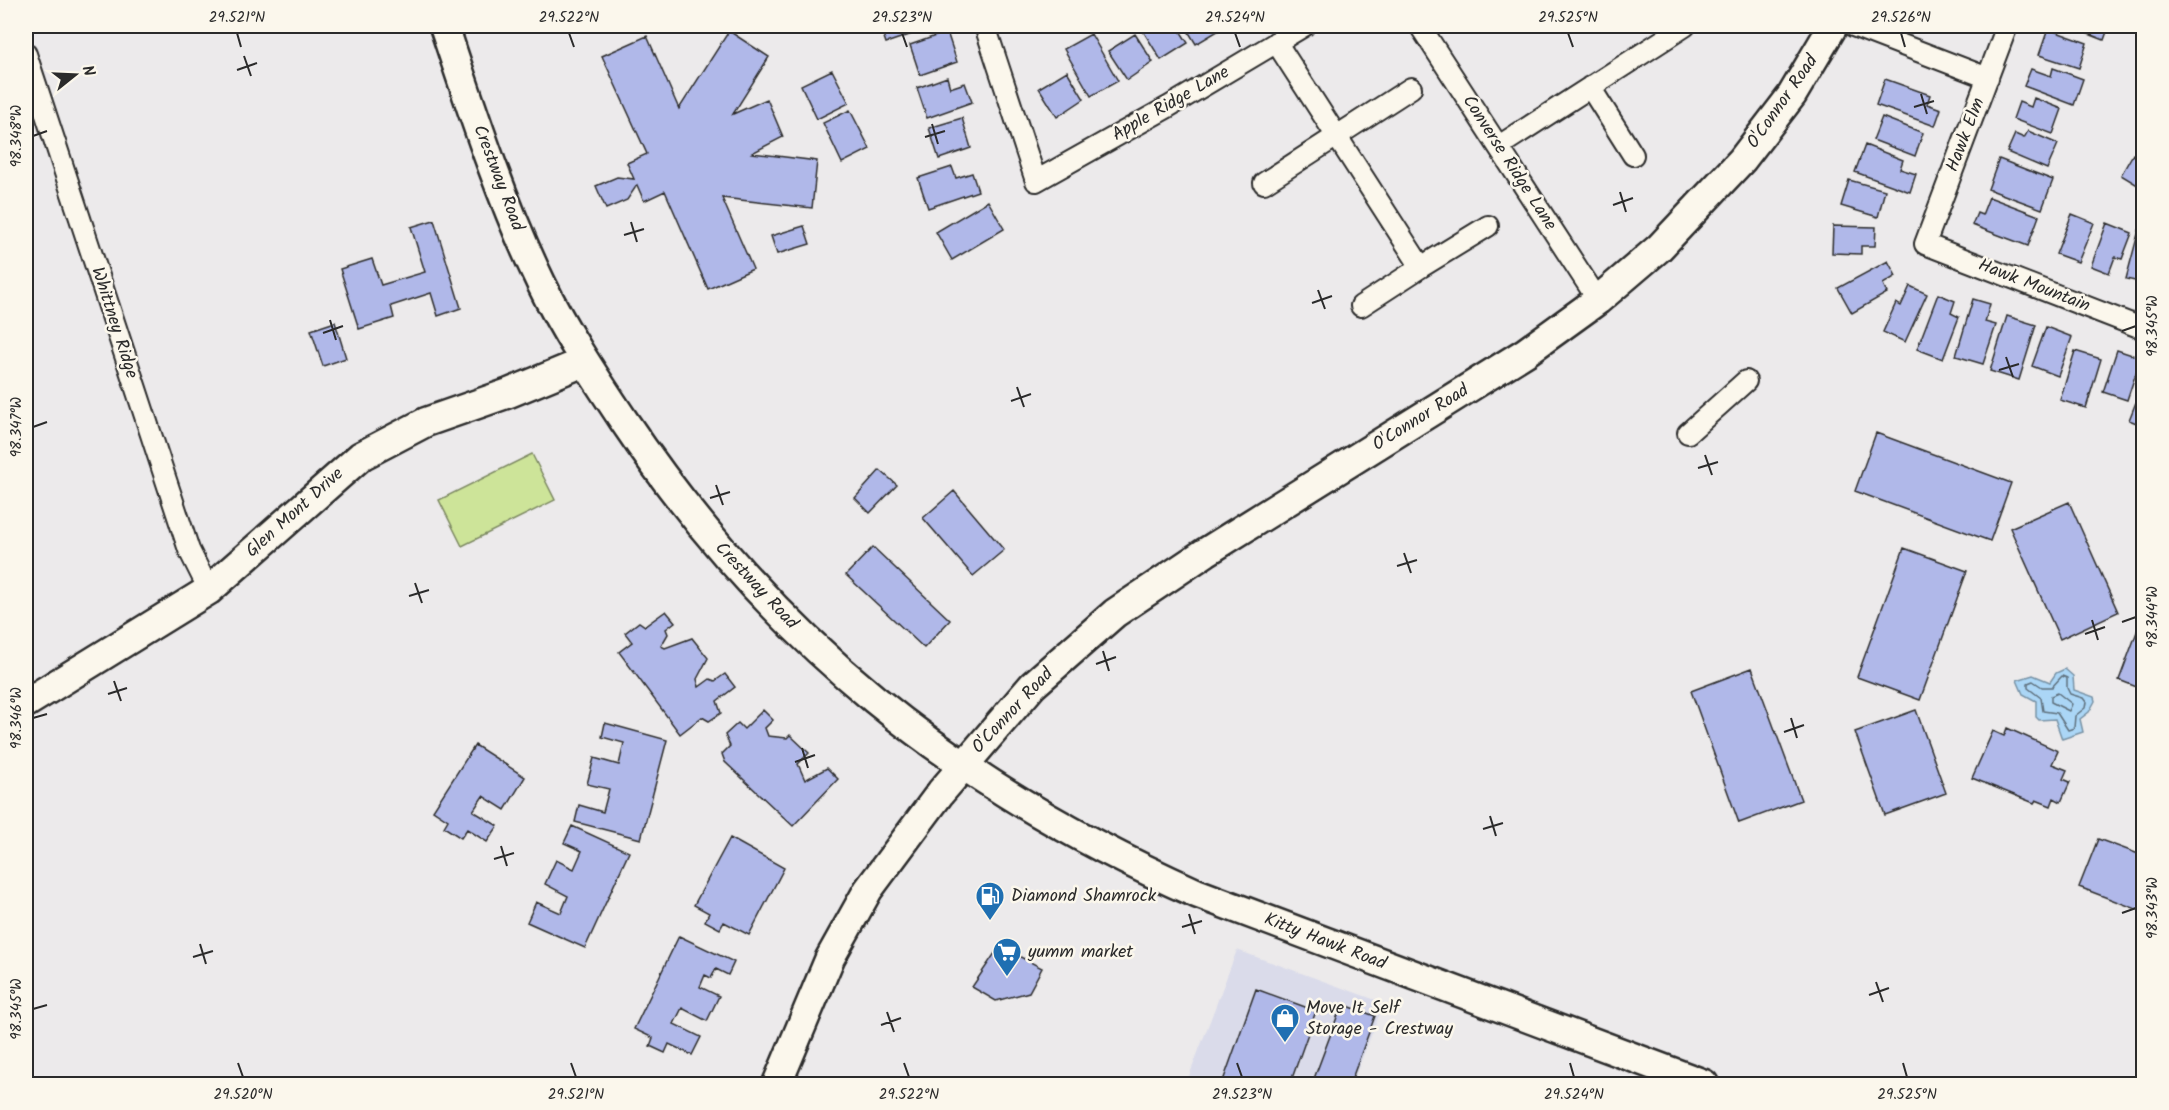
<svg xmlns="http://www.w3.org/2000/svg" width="2169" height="1110" font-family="Kalam,sans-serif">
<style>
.built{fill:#dadbea}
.green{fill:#cde499;stroke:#7c8862;stroke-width:1.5}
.water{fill:#abd6f6;stroke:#7892a5;stroke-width:1.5}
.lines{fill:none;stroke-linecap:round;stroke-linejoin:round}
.shore{stroke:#5e6f7c;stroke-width:1.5}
.building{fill:#b0b8e9;stroke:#2b2b2b;stroke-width:1.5}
.street-casing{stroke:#2b2b2b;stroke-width:24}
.secondary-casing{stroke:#2b2b2b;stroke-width:33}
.street{stroke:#fbf7ec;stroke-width:20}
.secondary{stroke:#fbf7ec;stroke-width:28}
.ticks{fill:none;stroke:#2b2b2b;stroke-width:2}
.labels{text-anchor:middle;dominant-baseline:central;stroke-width:5;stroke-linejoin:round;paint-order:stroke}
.street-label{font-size:18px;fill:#2b2b2b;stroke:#fbf7ec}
.poi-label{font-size:18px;fill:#2b2b2b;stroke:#fbf7ec;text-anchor:start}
.neatline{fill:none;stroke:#2b2b2b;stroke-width:2}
.ticks-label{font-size:15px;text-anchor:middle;fill:#2b2b2b}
</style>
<rect width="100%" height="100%" fill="#eceaeb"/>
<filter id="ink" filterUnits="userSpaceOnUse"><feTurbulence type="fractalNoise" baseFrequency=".0167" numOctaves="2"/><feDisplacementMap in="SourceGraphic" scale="12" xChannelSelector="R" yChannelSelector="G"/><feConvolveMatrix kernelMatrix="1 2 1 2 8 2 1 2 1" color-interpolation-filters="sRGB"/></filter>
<g filter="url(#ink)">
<path class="built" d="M 1237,950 L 1384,1003 L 1352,1084 L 1186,1084 Z"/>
<path class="green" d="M 532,454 L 555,500 L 462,546 L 439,500 Z"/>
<path class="water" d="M 2065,669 L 2073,676 L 2074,690 L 2094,697 L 2095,701 L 2089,712 L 2080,719 L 2083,732 L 2062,739 L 2055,719 L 2039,720 L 2036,717 L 2036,701 L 2023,694 L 2017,680 L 2033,675 L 2050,682 L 2056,673 Z"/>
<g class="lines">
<path class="shore" d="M 2062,676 L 2067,678 L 2067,688 L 2070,694 L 2083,698 L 2086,702 L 2085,708 L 2075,716 L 2074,728 L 2068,730 L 2057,713 L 2043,711 L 2041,698 L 2028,688 L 2028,683 L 2033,681 L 2042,687 L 2052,687 Z
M 2058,693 L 2072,704 L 2069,711 L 2051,702 L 2051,696 Z"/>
</g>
<path class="building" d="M 880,26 L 922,26 L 924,30 L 886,43 Z
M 1140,26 L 1177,26 L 1188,43 L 1161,60 Z
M 1185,26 L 1222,26 L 1223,28 L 1196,44 Z
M 2068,26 L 2109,26 L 2104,40 Z
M 2048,29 L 2087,43 L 2079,68 L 2039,55 Z
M 729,31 L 769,57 L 733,114 L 767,99 L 783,137 L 752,153 L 817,161 L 812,208 L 722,198 L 753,269 L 708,289 L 665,191 L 644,201 L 637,185 L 627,200 L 606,209 L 596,186 L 617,177 L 634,179 L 627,163 L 647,154 L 602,56 L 647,36 L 679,109 Z
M 947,32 L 957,62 L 920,75 L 910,45 Z
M 1091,34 L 1118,81 L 1091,96 L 1064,49 Z
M 1135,34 L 1153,62 L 1127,80 L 1108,51 Z
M 2053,68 L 2083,79 L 2074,105 L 2024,86 L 2031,69 L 2051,76 Z
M 832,70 L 849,103 L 817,119 L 801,85 Z
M 1067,71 L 1084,99 L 1057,117 L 1039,88 Z
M 947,77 L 950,88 L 965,83 L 972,102 L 927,118 L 917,88 Z
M 1885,79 L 1930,95 L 1927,104 L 1941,109 L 1935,126 L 1876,105 Z
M 2034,98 L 2062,109 L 2053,134 L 2013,119 L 2019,102 L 2031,107 Z
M 850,110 L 870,149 L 842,163 L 823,123 Z
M 1882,117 L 1923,133 L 1915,156 L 1873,140 Z
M 962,118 L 971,148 L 939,159 L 929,128 Z
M 2028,131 L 2058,144 L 2047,169 L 2007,152 L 2015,134 L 2024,138 Z
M 1865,145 L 1903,160 L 1900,169 L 1916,174 L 1910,192 L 1855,172 Z
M 2133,154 L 2144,160 L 2144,189 L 2121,175 Z
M 1999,159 L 2053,180 L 2042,209 L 1988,189 Z
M 952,167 L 956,178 L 972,173 L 978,191 L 928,208 L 918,178 Z
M 1849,180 L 1885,190 L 1878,217 L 1841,206 Z
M 1989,197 L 2039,216 L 2028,246 L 1972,225 L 1977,213 L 1982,215 Z
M 988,201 L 1004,229 L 952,260 L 936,232 Z
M 2072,214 L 2094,223 L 2078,262 L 2056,254 Z
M 434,220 L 461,308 L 438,316 L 431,293 L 391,306 L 394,318 L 359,329 L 340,269 L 372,259 L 381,285 L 425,272 L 411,227 Z
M 2107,223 L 2132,233 L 2122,259 L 2115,257 L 2109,273 L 2091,266 Z
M 804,226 L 810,244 L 777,254 L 771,236 Z
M 1833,226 L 1876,227 L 1875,246 L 1861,246 L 1861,254 L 1832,253 Z
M 2139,230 L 2144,231 L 2144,283 L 2126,279 Z
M 1888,261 L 1896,276 L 1883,284 L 1887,293 L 1852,313 L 1838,288 Z
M 1910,286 L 1927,294 L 1905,342 L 1883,332 L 1896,303 L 1901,306 Z
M 1938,294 L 1955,301 L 1951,313 L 1959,317 L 1943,359 L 1917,349 Z
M 1973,299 L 1990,304 L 1985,322 L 1996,325 L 1983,364 L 1956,356 Z
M 2007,316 L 2036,325 L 2019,380 L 1990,371 Z
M 335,322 L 346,358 L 323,366 L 311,330 Z
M 2046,327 L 2072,337 L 2058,376 L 2032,366 Z
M 2117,350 L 2141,358 L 2127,400 L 2103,392 Z
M 2075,351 L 2101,359 L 2086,408 L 2060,400 Z
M 2144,382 L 2144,426 L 2129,420 Z
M 1876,433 L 2011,483 L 1990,541 L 1855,491 Z
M 880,470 L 897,485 L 870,513 L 855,498 Z
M 954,491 L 1004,550 L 973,576 L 923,518 Z
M 2069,502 L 2118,612 L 2060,639 L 2010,528 Z
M 873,547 L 950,620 L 924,648 L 846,575 Z
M 1904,548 L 1967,571 L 1920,700 L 1857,677 Z
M 666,611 L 675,622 L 666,629 L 668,634 L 661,646 L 665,648 L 692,638 L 708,658 L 697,679 L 699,687 L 710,679 L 715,681 L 725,674 L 735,687 L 717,701 L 721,713 L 709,721 L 702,717 L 680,734 L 619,652 L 632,642 L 625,633 L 639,622 L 645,626 Z
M 2141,621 L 2144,621 L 2144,690 L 2119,680 Z
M 1752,668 L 1801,800 L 1739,823 L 1691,691 Z
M 763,710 L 773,720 L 765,728 L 768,736 L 787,738 L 790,735 L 809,753 L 798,764 L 805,780 L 827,768 L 838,779 L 793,826 L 725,762 L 722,754 L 730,746 L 725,735 L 738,723 L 744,729 Z
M 1916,710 L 1946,793 L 1885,815 L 1855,732 Z
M 605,723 L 667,740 L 641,839 L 575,822 L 579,805 L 603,812 L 609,789 L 587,784 L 594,758 L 619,765 L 624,743 L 602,737 Z
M 2007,728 L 2058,751 L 2052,764 L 2067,770 L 2063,779 L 2070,782 L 2061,802 L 2054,798 L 2051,806 L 2036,800 L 2034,803 L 1972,778 L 1993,731 L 2004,736 Z
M 475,745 L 525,777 L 505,810 L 483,796 L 473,811 L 498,826 L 487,842 L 467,829 L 461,838 L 444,827 L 448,820 L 433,810 Z
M 572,826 L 629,852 L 585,948 L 527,922 L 536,902 L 561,913 L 568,896 L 545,884 L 556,860 L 574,869 L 582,851 L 564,843 Z
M 730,838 L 784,868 L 749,935 L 724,922 L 720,929 L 705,921 L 709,913 L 694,905 Z
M 2098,839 L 2144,856 L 2144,912 L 2079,887 Z
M 679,936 L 734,962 L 728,975 L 716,969 L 711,978 L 705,975 L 700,987 L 719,996 L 707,1021 L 682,1008 L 674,1024 L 701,1037 L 692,1055 L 669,1044 L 665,1053 L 650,1046 L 653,1038 L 634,1029 Z
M 1005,949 L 1042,968 L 1029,992 L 996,1001 L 972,987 L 995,953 Z
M 1256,989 L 1316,1011 L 1290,1084 L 1222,1084 Z
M 1342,1004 L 1375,1016 L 1350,1084 L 1312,1084 Z"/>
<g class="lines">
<g class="street-casing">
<path id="street" d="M 985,26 L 1036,181 L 1168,107 L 1304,26
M 1420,26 L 1598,300
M 1853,26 L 1988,78
M 2007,26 L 1925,244 L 2144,329
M 1276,42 L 1421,267 L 1488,226
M 26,54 L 189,550 L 209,590
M 1590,87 L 1633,155
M 1499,146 L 1685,26
M 1264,183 L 1411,88
M 1361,306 L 1421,267
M 1688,433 L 1746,381"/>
</g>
<g class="secondary-casing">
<path id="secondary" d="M 444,26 C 473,113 501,200 541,283 C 564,331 594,376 624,421 C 773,642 953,785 1196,893 L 1704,1084
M 26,703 L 209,590 L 361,456 L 426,422 L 509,393 L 584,362
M 777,1084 L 830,958 L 868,890 L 941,792 L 1033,685 L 1115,613 L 1206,552 L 1526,352 L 1598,300 L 1659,248 L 1742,160 L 1792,95 L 1833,26"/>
</g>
<use href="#street" class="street"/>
<use href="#secondary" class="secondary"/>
</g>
</g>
<path class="ticks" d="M 237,33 L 241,47M 569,33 L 574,47M 902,33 L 907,47M 1235,33 L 1240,47M 1568,33 L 1573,47M 1901,33 L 1905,47M 244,56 L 251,76M 237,70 L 257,63M 1921,94 L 1927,114M 1914,107 L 1934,101M 932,124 L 938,144M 33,136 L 47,131M 925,137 L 945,131M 1620,192 L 1626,212M 1613,205 L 1633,198M 631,222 L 637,242M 624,235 L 644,229M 1318,290 L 1325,309M 1312,303 L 1332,296M 330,320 L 336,340M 2122,331 L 2136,326M 323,333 L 343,326M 2006,357 L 2013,377M 1999,370 L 2019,364M 1017,387 L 1024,407M 1011,401 L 1031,394M 33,427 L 47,422M 1705,455 L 1712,475M 1698,468 L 1718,462M 716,485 L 723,505M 710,498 L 730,492M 1404,553 L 1411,573M 1397,566 L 1417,560M 415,583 L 422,603M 409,596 L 429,590M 2092,620 L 2098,640M 2122,622 L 2136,617M 2085,634 L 2105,627M 1103,651 L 1109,671M 1096,664 L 1116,657M 114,681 L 121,701M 108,694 L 127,688M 33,718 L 47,714M 1791,718 L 1797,738M 1784,732 L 1804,725M 802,748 L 808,768M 795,762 L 815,755M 1490,816 L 1496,836M 1483,829 L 1503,823M 501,846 L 507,866M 494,859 L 514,853M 2122,913 L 2136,908M 1189,914 L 1195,934M 1182,927 L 1202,921M 200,944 L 206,964M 193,957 L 213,951M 1876,982 L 1883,1002M 1869,995 L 1889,988M 33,1009 L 47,1005M 887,1012 L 894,1032M 881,1025 L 901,1018M 238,1063 L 243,1077M 571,1063 L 576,1077M 904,1063 L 909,1077M 1237,1063 L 1242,1077M 1570,1063 L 1574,1077M 1903,1063 L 1907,1077"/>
<defs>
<g id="fuel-pin" transform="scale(1.5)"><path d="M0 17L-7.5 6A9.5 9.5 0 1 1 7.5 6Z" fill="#1f6fb2" stroke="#fbf7ec"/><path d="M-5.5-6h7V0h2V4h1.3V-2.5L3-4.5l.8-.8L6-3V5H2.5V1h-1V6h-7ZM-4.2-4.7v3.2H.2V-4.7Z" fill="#fff"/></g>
<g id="supermarket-pin" transform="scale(1.5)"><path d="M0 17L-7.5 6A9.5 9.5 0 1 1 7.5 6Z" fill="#1f6fb2" stroke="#fbf7ec"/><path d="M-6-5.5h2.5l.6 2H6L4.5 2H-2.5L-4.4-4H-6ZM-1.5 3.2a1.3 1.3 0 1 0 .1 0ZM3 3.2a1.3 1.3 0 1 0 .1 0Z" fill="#fff"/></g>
<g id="shop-pin" transform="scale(1.5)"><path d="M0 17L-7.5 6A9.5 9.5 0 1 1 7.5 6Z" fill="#1f6fb2" stroke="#fbf7ec"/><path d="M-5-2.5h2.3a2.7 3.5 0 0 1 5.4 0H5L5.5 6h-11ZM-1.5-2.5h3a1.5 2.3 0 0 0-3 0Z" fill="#fff"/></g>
</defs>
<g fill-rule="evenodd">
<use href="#fuel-pin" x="990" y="896"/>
<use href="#supermarket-pin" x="1007" y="952"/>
<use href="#shop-pin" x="1285" y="1018"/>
</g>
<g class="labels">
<g class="street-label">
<text transform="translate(1783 102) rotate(-55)">O'Connor Road</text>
<text transform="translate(1171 104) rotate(-30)">Apple Ridge Lane</text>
<text transform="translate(1966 135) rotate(-69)">Hawk Elm</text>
<text transform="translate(1509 163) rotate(57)">Converse Ridge Lane</text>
<text transform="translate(498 178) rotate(69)">Crestway Road</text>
<text transform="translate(2034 286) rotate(21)">Hawk Mountain</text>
<text transform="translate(114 323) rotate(72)">Whittney Ridge</text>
<text transform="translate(1421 418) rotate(-32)">O'Connor Road</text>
<text transform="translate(295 513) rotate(-42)">Glen Mont Drive</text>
<text transform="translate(756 586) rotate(47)">Crestway Road</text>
<text transform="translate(1013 711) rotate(-47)">O'Connor Road</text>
<text transform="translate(1325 942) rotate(21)">Kitty Hawk Road</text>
</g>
<g class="poi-label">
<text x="1011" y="896">Diamond Shamrock</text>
<text x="1028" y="952">yumm market</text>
<text x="1306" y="1008">Move It Self<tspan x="1306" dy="21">Storage - Crestway</tspan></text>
</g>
</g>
<rect width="2169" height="1110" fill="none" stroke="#fbf7ec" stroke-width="66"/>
<g transform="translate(75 75) rotate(72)" stroke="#fbf7ec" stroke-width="4.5" paint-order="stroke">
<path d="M0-4.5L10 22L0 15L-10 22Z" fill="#2b2b2b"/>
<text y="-9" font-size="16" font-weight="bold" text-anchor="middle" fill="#2b2b2b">N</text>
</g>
<rect x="33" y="33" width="2103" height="1044" class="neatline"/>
<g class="ticks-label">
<text x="237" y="22">29.521°N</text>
<text x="569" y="22">29.522°N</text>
<text x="902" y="22">29.523°N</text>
<text x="1235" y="22">29.524°N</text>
<text x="1568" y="22">29.525°N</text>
<text x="1901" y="22">29.526°N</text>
<text transform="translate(16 136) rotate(-90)" y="5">98.348°W</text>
<text transform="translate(2152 326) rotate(-90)" y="5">98.345°W</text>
<text transform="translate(16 427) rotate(-90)" y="5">98.347°W</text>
<text transform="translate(2152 617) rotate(-90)" y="5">98.344°W</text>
<text transform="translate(16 718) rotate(-90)" y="5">98.346°W</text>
<text transform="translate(2152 908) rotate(-90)" y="5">98.343°W</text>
<text transform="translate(16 1009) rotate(-90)" y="5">98.345°W</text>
<text x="243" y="1099">29.520°N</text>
<text x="576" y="1099">29.521°N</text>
<text x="909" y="1099">29.522°N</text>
<text x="1242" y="1099">29.523°N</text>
<text x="1574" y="1099">29.524°N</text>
<text x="1907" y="1099">29.525°N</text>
</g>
</svg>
